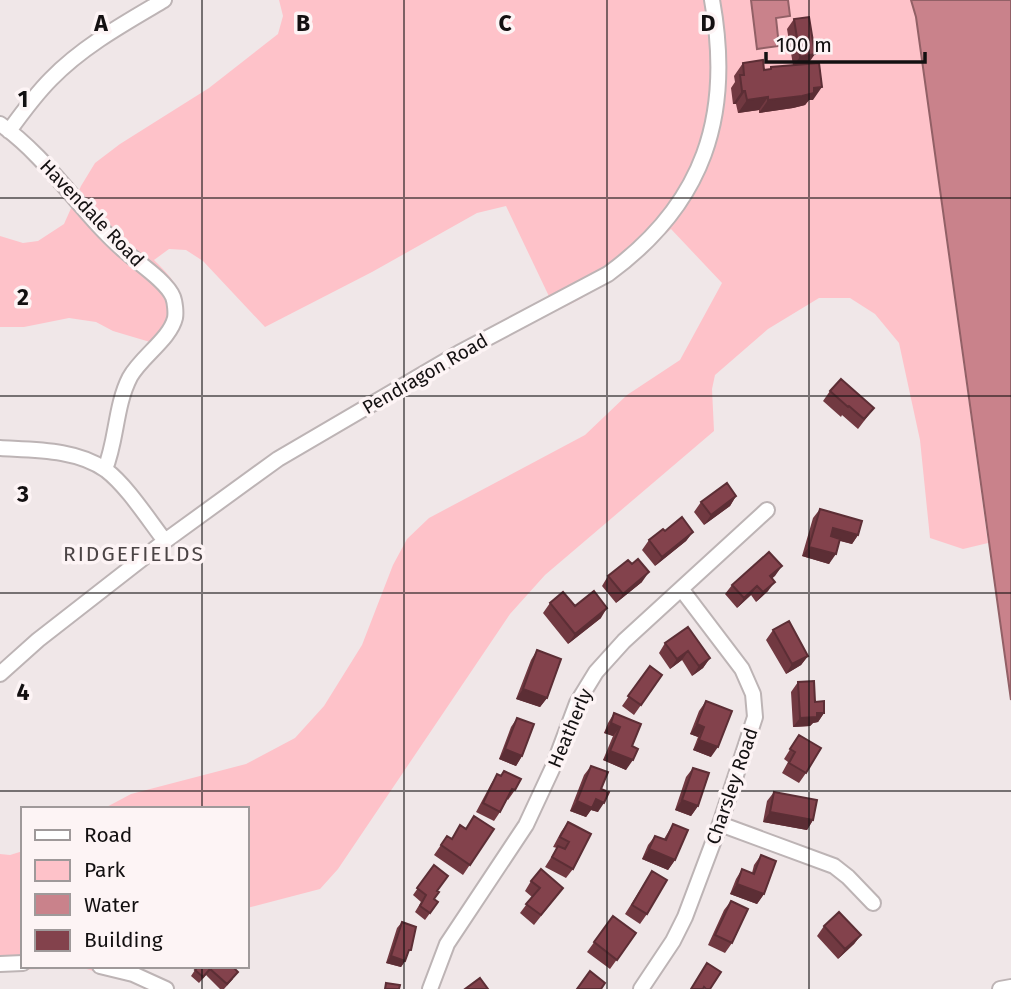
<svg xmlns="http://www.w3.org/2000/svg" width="1011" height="989" font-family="'Fira Sans',sans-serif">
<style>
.green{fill:#fec2c9}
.water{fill:#c9828b;stroke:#926066;stroke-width:2}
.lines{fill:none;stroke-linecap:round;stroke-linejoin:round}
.minor-casing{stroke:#bdb4b5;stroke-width:18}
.minor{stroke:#fff;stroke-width:14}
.wall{fill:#713941}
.shaded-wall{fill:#5c2e35}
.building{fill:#83424c;stroke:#5c2e35;stroke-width:2}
.grid{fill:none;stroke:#131011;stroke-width:2;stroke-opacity:0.55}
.labels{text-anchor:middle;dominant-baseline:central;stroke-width:7;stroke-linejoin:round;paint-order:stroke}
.street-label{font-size:19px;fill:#131011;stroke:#fdf4f5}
.neighbourhood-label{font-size:21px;letter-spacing:2px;fill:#4c4546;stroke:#fdf4f5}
.grid-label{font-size:23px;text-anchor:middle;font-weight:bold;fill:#131011;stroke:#fdf4f5;stroke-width:7;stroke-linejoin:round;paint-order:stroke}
</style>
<rect width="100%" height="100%" fill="#f0e7e8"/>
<path class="green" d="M 279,0 L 911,0 L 916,17 L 988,543 L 963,549 L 930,538 L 920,440 L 899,343 L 875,314 L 850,298 L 819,298 L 768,329 L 715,375 L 712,389 L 714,431 L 545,575 L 510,614 L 338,869 L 320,889 L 247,908 L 247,809 L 103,809 L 131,794 L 246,764 L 295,738 L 324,706 L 362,645 L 393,565 L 407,539 L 429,518 L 585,435 L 627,395 L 680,360 L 722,283 L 671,229 C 633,263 603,290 556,311 L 506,206 L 477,213 L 372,272 L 265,327 L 203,261 L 186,250 L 169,249 L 154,260 C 166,272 193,298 179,316 C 171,325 159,333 150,342 L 113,331 L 96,322 L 69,318 L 24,327 L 0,327 L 0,236 L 23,243 L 38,241 L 64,224 L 81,186 L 95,163 L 120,144 L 209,88 L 278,34 L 283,16 Z
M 23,851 L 23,966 L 125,966 L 121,979 L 83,968 L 0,970 L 0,854 L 10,855 Z"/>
<path class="water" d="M 751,0 L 788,0 L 790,16 L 776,18 L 779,46 L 757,49 Z
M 911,0 L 1011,0 L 1011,700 L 916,17 Z"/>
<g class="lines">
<g class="minor-casing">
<path id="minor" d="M 0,124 C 50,159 81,214 127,253 C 140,264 167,282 173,297 C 175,302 176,313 175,318 C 170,339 141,357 130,377 C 115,406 117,440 105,469
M 9,131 C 22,113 35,95 51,79 C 83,46 125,23 164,0
M 0,448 C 34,450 77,449 106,470 C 127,486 148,519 165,541
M 0,674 L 38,640 L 165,541 L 278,459 L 459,353 L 608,274 C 704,204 733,116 712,0
M 720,824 L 834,866 L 848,877 L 873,903
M 0,964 L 23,963
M 100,966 L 133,974 L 166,989
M 430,989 L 447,944 L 526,825 L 553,767 L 577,703 L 596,672 L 624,641 L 767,510
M 641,989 L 673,941 L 685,917 L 720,824 L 755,717 L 753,694 L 742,669 L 682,590
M 1000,989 L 1011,987"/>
</g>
<use href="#minor" class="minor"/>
</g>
<path class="wall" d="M 794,19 L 808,64 L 813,100 L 809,100 L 805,105 L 793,108 L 759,113 L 759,110 L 738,113 L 736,104 L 733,104 L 731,88 L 735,82 L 734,76 L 743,63 L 764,70 L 770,69 L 771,67 L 793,65 L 787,29 Z
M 830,391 L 874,408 L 858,429 L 842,415 L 841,417 L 823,401 Z
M 736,496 L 730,506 L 704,525 L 694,512 L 701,502 Z
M 820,509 L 858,535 L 852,544 L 840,541 L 829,564 L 802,556 L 813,518 Z
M 665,531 L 693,532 L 686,541 L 655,566 L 642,550 L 649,540 Z
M 782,566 L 772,578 L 768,591 L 756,602 L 751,595 L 737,608 L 725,594 L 732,585 Z
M 608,576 L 642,582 L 616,603 L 602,586 Z
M 550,603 L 601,618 L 568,644 L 543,613 Z
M 773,630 L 808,656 L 801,665 L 786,674 L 766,640 Z
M 665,643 L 710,658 L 703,668 L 692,676 L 682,660 L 670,669 L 659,653 Z
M 537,650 L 547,698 L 540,707 L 516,699 L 531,660 Z
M 650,666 L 662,675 L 634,715 L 622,706 Z
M 798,682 L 824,713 L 818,722 L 813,723 L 810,726 L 793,727 L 791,692 Z
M 706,701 L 711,757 L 693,750 L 698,737 L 690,734 L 699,711 Z
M 614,713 L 632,746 L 626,770 L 603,760 L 613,736 L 604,733 L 608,723 Z
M 517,718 L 522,756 L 516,766 L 499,759 L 511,727 Z
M 799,735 L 806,773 L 799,783 L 782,773 L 788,762 L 784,759 Z
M 591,766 L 601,789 L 598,812 L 591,810 L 586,817 L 570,811 L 584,775 Z
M 693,768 L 698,806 L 691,816 L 675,810 L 686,777 Z
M 504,771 L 515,790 L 508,800 L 507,799 L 500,812 L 494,821 L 476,812 L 491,784 L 497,774 L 500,776 Z
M 774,792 L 813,820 L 807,830 L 763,822 L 767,801 Z
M 568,822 L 573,869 L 566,878 L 545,867 L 557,848 L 553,847 L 561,832 Z
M 673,824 L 675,860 L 668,870 L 642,859 L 648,845 L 655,836 L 664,839 Z
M 466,829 L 494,829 L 463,875 L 434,855 L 447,836 L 451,839 Z
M 761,855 L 764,894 L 757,904 L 730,894 L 736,879 L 742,869 L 752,873 L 754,865 Z
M 434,865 L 437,891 L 434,899 L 438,902 L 425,920 L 415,912 L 421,902 L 413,895 Z
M 652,871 L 647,914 L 640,924 L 625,914 Z
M 531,881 L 563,888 L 534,925 L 520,913 L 532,897 L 525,891 Z
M 731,901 L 732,943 L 725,953 L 708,945 L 724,910 Z
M 613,916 L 636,933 L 610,969 L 587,952 Z
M 402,922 L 407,956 L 405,961 L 401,967 L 386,963 L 397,928 Z
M 824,926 L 861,935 L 854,944 L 838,959 L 817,936 Z
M 232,966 L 233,979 L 224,989 L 220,989 L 206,975 L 199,983 L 191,976 L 195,970 Z"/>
<path class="shaded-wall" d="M 815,54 L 808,64 L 793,66 L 800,57 Z
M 822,87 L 813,100 L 809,100 L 805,105 L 793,108 L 759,113 L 768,100 L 814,88 Z
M 742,91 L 745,91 L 736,104 L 733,104 Z
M 768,97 L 759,110 L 738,113 L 747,100 Z
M 736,496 L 730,506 L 704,525 L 711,515 Z
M 833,528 L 858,535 L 852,544 L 827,537 Z
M 693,532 L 686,541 L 655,566 L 662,557 Z
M 809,547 L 836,554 L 829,564 L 802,556 Z
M 782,566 L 775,576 L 763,586 L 770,576 Z
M 649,572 L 642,582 L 616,603 L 623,594 Z
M 775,582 L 768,591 L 756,602 L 763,592 Z
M 757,586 L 751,595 L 737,608 L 744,598 Z
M 607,608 L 601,618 L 568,644 L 575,634 Z
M 688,651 L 682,660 L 670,669 L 677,659 Z
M 808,656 L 801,665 L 786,674 L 792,664 Z
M 710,658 L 703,668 L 692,676 L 699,666 Z
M 523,689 L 547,698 L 540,707 L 516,699 Z
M 817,713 L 824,713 L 818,722 L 813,723 L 810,726 L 793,727 L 800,718 Z
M 611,723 L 620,727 L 613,736 L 604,733 Z
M 697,724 L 704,727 L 698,737 L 690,734 Z
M 699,740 L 718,747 L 711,757 L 693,750 Z
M 505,749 L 522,756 L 516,766 L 499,759 Z
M 610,751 L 633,760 L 626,770 L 603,760 Z
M 596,799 L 604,803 L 598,812 L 591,810 L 586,817 L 570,811 L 577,801 Z
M 682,800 L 698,806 L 691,816 L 675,810 Z
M 770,812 L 813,820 L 807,830 L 763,822 Z
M 649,849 L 675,860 L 668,870 L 642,859 Z
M 737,884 L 764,894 L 757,904 L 730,894 Z
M 861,935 L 854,944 L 838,959 L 845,949 Z
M 391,956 L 405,961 L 401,967 L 386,963 Z"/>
<path class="building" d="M 809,17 L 815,54 L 800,57 L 794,19 Z
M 763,60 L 764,70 L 771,69 L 771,67 L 819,63 L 822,87 L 814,88 L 814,93 L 802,96 L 768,100 L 768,97 L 747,100 L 745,91 L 742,91 L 740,75 L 744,75 L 743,63 Z
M 841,379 L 874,408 L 864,419 L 849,406 L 848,407 L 830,391 Z
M 727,483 L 736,496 L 711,515 L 701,502 Z
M 820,509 L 862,521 L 858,535 L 833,528 L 831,536 L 840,539 L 836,554 L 809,547 Z
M 682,517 L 693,532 L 662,557 L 649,540 L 663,529 L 665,531 Z
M 769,552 L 782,566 L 770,576 L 775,582 L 763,592 L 757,586 L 744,598 L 732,585 Z
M 638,559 L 649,572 L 623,594 L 608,576 L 628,560 L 632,564 Z
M 594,591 L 607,608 L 575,634 L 550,603 L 563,592 L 575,606 Z
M 789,621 L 808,656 L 792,664 L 773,630 Z
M 688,627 L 710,658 L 699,666 L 688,651 L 677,659 L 665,643 Z
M 537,650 L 561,659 L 547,698 L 523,689 Z
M 650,666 L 662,675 L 641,705 L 628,696 Z
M 814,681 L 815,702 L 824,701 L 824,713 L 817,713 L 817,717 L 800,718 L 798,682 Z
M 706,701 L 732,711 L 718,747 L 699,740 L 704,727 L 697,724 Z
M 614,713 L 641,724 L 632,746 L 638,749 L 633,760 L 610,751 L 620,727 L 611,723 Z
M 517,718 L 534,724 L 522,756 L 505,749 Z
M 799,735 L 821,748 L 806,773 L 789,763 L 795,752 L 790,749 Z
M 591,766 L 608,772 L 601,789 L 609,792 L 604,803 L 596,799 L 592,808 L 577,801 Z
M 693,768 L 709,773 L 698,806 L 682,800 Z
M 504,771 L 521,779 L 515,790 L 512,789 L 500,812 L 483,803 L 497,774 L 501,776 Z
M 774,792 L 817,800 L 813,820 L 770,812 Z
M 474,816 L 494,829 L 470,865 L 441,845 L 447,836 L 452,839 L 460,825 L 466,829 Z
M 568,822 L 591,834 L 573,869 L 552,857 L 558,846 L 565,849 L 569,842 L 560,837 Z
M 673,824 L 688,830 L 675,860 L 649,849 L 655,836 L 666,840 Z
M 761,855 L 776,861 L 764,894 L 737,884 L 742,869 L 754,874 Z
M 434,865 L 448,876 L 437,891 L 439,892 L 434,899 L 438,902 L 430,913 L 420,906 L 426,895 L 417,888 Z
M 541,869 L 563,888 L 541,915 L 526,904 L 540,888 L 531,881 Z
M 652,871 L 667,880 L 647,914 L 632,905 Z
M 731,901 L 748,909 L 732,943 L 715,935 Z
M 839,912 L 861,935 L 845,949 L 824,926 Z
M 613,916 L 636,933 L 617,960 L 594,942 Z
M 402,922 L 416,927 L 411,950 L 409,950 L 405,961 L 391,956 Z
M 707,963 L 721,972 L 710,989 L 706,989 L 704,987 L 703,989 L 691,989 Z
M 199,966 L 232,966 L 238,972 L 227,984 L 210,969 L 203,977 L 195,970 Z
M 590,971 L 605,983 L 601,989 L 577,989 Z
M 480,978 L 488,989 L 465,989 Z
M 386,983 L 400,985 L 399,989 L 385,989 Z"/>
<path class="grid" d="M 202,0 L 202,809M 404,0 L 404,989M 607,0 L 607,989M 809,0 L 809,989M 0,198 L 1011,198M 0,396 L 1011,396M 0,593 L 1011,593M 0,791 L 1011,791M 202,966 L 202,989"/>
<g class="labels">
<g class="street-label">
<text transform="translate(92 213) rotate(46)">Havendale Road</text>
<text transform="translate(425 374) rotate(-30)">Pendragon Road</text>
<text transform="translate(570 728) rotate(-67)">Heatherly</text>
<text transform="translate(732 786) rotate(-71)">Charsley Road</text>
</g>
<g class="neighbourhood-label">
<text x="134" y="554">RIDGEFIELDS</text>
</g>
</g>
<g class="grid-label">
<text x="101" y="31">A</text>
<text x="303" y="31">B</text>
<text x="505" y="31">C</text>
<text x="708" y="31">D</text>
<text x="23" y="107">1</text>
<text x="23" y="305">2</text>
<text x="23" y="502">3</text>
<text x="23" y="700">4</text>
</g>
<rect x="21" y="807" width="228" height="161" fill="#fdf4f5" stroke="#9f999a" stroke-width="2"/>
<rect x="35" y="830" width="35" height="10" fill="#ffffff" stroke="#9f999a" stroke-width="2"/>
<text x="84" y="842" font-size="21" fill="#131011">Road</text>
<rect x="35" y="860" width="35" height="21" fill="#fec2c9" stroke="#9f999a" stroke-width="2"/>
<text x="84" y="877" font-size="21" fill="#131011">Park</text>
<rect x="35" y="894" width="35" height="21" fill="#c9828b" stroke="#9f999a" stroke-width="2"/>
<text x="84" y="912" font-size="21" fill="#131011">Water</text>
<rect x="35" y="930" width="35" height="21" fill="#83424c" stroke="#9f999a" stroke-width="2"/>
<text x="84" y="947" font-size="21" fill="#131011">Building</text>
<path d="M766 52v10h159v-10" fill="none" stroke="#131011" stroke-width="3.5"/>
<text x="776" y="52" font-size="21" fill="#131011" stroke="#fdf4f5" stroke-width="5" paint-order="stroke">100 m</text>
</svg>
